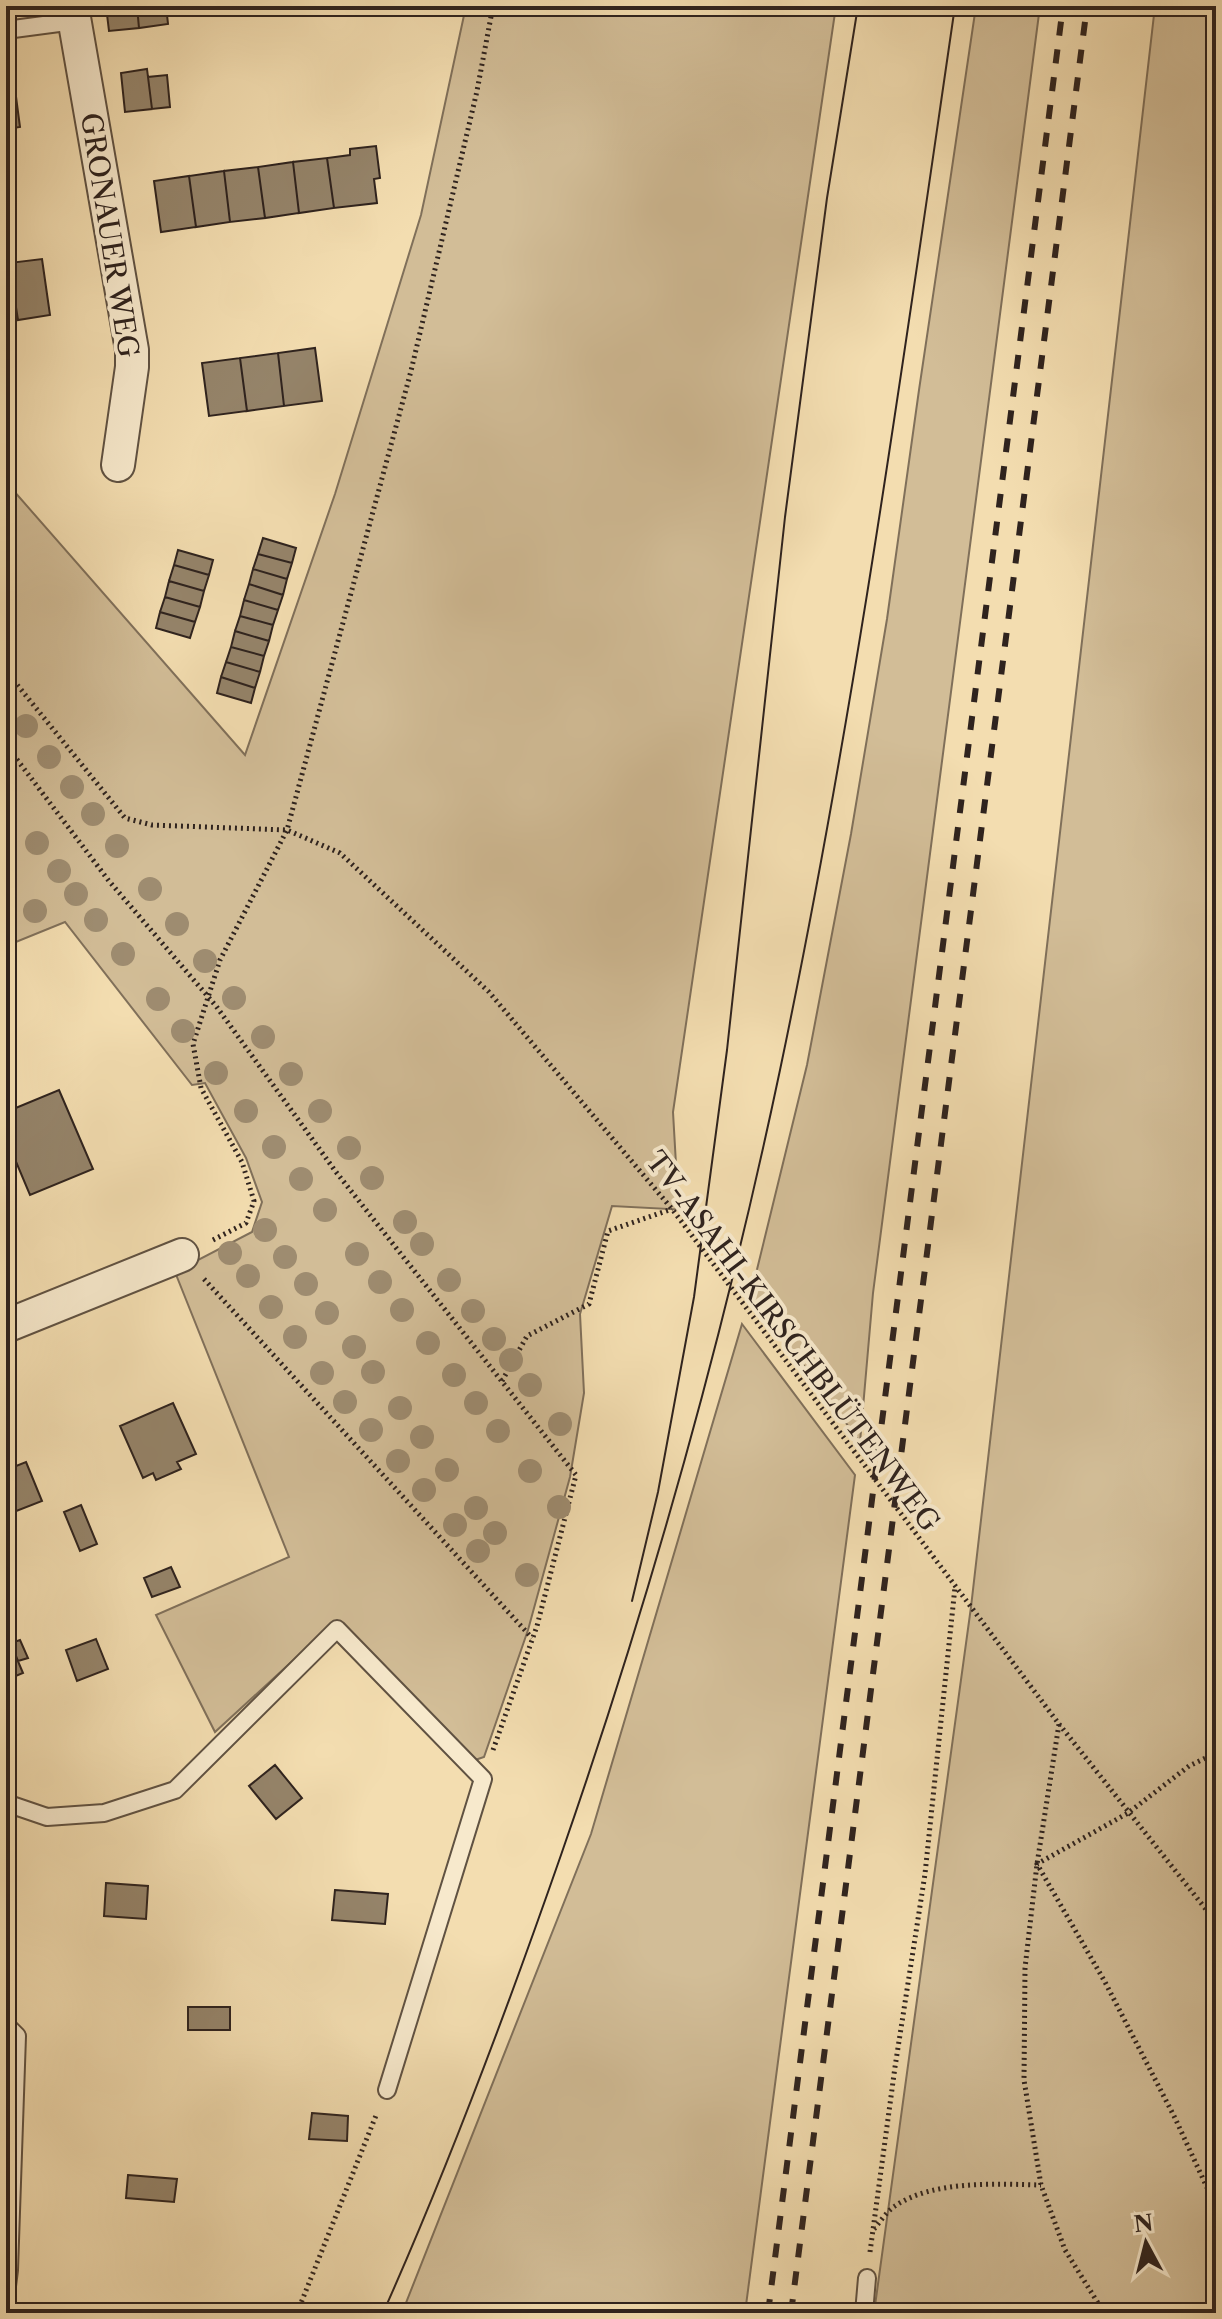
<svg xmlns="http://www.w3.org/2000/svg" width="1222" height="2319" font-family="'Libre Caslon Text',serif">
<style>
.green{fill:#d2bd97;stroke:#80705a;stroke-width:2}
.building{fill:#95846a;stroke:#2f231e;stroke-width:2}
.lines{fill:none;stroke-linecap:round;stroke-linejoin:round}
.lane-casing{stroke:#605242;stroke-width:20}
.street-casing{stroke:#605242;stroke-width:36}
.path{stroke:#2f231e;stroke-width:5;stroke-dasharray:2 4;stroke-linecap:butt}
.lane{stroke:#f7e9cc;stroke-width:16}
.street{stroke:#f7e9cc;stroke-width:32}
.tram{stroke:#2f231e;stroke-width:2}
.rail{stroke:#2f231e;stroke-width:6;stroke-dasharray:14 14;stroke-linecap:butt}
.tree{fill:#9e8c70}
.labels{text-anchor:middle;dominant-baseline:central;stroke-width:8;stroke-linejoin:round;paint-order:stroke}
.street-label{font-size:28px;fill:#2f231e;stroke:#f7e9cc}
</style>
<rect width="100%" height="100%" fill="#f3ddb0"/>
<filter id="stains"><feTurbulence type="fractalNoise" baseFrequency=".0025" numOctaves="4"/><feColorMatrix values="0 0 0 0 .2 0 0 0 0 .09 0 0 0 0 .02 0 0 0 .5 -.17"/></filter>
<radialGradient id="worn" r=".72"><stop offset=".6" stop-color="#630" stop-opacity="0"/><stop offset="1" stop-color="#630" stop-opacity=".3"/></radialGradient>
<path class="green" d="M 466,6 L 836,6 L 673,1112 L 678,1199 L 687,1210 L 612,1206 L 580,1314 L 584,1393 L 570,1477 L 528,1630 L 484,1757 L 475,1760 L 335,1622 L 215,1732 L 156,1615 L 289,1557 L 175,1272 L 252,1232 L 262,1202 L 246,1158 L 205,1083 L 192,1085 L 65,922 L 6,946 L 6,482 L 245,755 L 335,494 L 421,215 Z
M 976,6 L 1040,6 L 873,1293 L 860,1442 L 751,1294 L 807,1065 L 851,834 L 887,619 L 919,390 Z
M 1155,6 L 1216,6 L 1216,2313 L 874,2313 L 971,1607 Z
M 742,1324 L 855,1475 L 745,2313 L 402,2313 L 591,1834 Z"/>
<path class="building" d="M 106,6 L 137,6 L 139,28 L 109,31 Z
M 137,6 L 166,6 L 168,24 L 139,28 Z
M 166,6 L 203,6 L 203,9 L 167,13 Z
M 147,69 L 152,109 L 125,112 L 121,73 Z
M 6,74 L 13,74 L 20,127 L 6,129 Z
M 167,75 L 170,107 L 152,109 L 148,77 Z
M 376,146 L 380,178 L 374,179 L 377,203 L 334,208 L 327,158 L 350,155 L 350,149 Z
M 327,158 L 334,208 L 299,213 L 293,162 Z
M 293,162 L 299,213 L 265,218 L 258,167 Z
M 258,167 L 265,218 L 230,222 L 224,171 Z
M 224,171 L 230,222 L 196,227 L 189,176 Z
M 189,176 L 196,227 L 161,232 L 154,181 Z
M 42,259 L 50,315 L 18,320 L 9,263 Z
M 9,263 L 18,320 L 6,322 L 6,264 Z
M 315,348 L 322,401 L 284,406 L 278,353 Z
M 278,353 L 284,406 L 247,411 L 240,358 Z
M 240,358 L 247,411 L 209,416 L 202,363 Z
M 263,538 L 296,548 L 292,563 L 258,554 Z
M 178,550 L 213,560 L 209,575 L 174,565 Z
M 258,554 L 292,563 L 287,579 L 253,569 Z
M 174,565 L 209,575 L 204,591 L 169,581 Z
M 253,569 L 287,579 L 283,595 L 249,584 Z
M 169,581 L 204,591 L 200,607 L 165,597 Z
M 249,584 L 283,595 L 278,610 L 244,600 Z
M 165,597 L 200,607 L 195,622 L 160,612 Z
M 244,600 L 278,610 L 273,625 L 240,616 Z
M 160,612 L 195,622 L 190,638 L 156,628 Z
M 240,616 L 273,625 L 269,641 L 235,631 Z
M 235,631 L 269,641 L 264,656 L 231,647 Z
M 231,647 L 264,656 L 260,672 L 226,662 Z
M 226,662 L 260,672 L 255,688 L 221,677 Z
M 221,677 L 255,688 L 251,703 L 217,693 Z
M 59,1090 L 93,1169 L 30,1195 L 6,1138 L 6,1112 Z
M 173,1403 L 196,1454 L 177,1462 L 181,1469 L 156,1480 L 153,1473 L 143,1478 L 120,1426 Z
M 26,1462 L 42,1501 L 6,1515 L 6,1470 Z
M 81,1505 L 97,1544 L 80,1551 L 64,1512 Z
M 171,1567 L 180,1587 L 152,1597 L 144,1578 Z
M 96,1639 L 108,1669 L 77,1681 L 66,1650 Z
M 9,1640 L 23,1673 L 6,1680 L 6,1641 Z
M 20,1640 L 28,1658 L 18,1661 L 11,1643 Z
M 275,1765 L 302,1798 L 276,1819 L 249,1786 Z
M 106,1883 L 148,1886 L 146,1919 L 104,1916 Z
M 335,1890 L 388,1894 L 385,1924 L 332,1920 Z
M 188,2007 L 230,2007 L 230,2030 L 188,2030 Z
M 312,2113 L 348,2116 L 347,2141 L 309,2139 Z
M 128,2175 L 177,2179 L 174,2202 L 126,2198 Z"/>
<g class="lines">
<g class="lane-casing">
<path id="lane" d="M 6,30 L 74,21
M 6,1803 L 47,1817 L 104,1813 L 175,1790 L 337,1629 L 483,1779 L 387,2090
M 6,2025 L 17,2036 L 9,2270 L 6,2294
M 864,2313 L 867,2278"/>
</g>
<g class="street-casing">
<path id="street" d="M 72,6 L 132,350 L 132,367 L 118,465
M 6,1326 L 182,1255"/>
</g>
<path class="path" d="M 6,671 L 125,818 L 152,825 L 287,830 L 340,853 L 489,992 L 672,1209 L 1059,1724 L 1037,1864 L 1025,1968 L 1024,2080 L 1041,2185 L 1065,2250 L 1098,2303 L 1107,2313
M 6,745 L 109,881 L 216,1006 L 336,1172 L 576,1475 L 537,1626 L 493,1750
M 213,1240 L 246,1223 L 254,1201 L 242,1162 L 201,1088 L 193,1044 L 220,960 L 287,830 L 411,371 L 477,91 L 493,6
M 204,1279 L 532,1638
M 502,1381 L 527,1336 L 589,1304 L 608,1231 L 672,1209
M 1059,1724 L 1216,1922
M 1216,1753 L 1189,1766 L 1128,1813 L 1037,1864 L 1105,1982 L 1175,2118 L 1216,2207
M 874,2229 C 880,2222 887,2211 895,2206 C 933,2180 997,2184 1041,2185
M 870,2252 L 895,2067 L 925,1874 L 955,1587
M 297,2313 L 377,2113"/>
<use href="#lane" class="lane"/>
<use href="#street" class="street"/>
<path class="tram" d="M 632,1601 L 658,1492 L 694,1297 L 727,1050 L 785,517 L 827,198 L 858,6
M 383,2313 C 450,2163 507,2010 561,1855 C 650,1599 724,1336 780,1070 C 854,718 903,362 955,6"/>
<path class="rail" d="M 768,2313 L 1063,6
M 791,2313 L 1087,6"/>
</g>
<g class="tree">
<circle cx="26" cy="726" r="12"/>
<circle cx="49" cy="757" r="12"/>
<circle cx="72" cy="787" r="12"/>
<circle cx="93" cy="814" r="12"/>
<circle cx="37" cy="843" r="12"/>
<circle cx="117" cy="846" r="12"/>
<circle cx="59" cy="871" r="12"/>
<circle cx="150" cy="889" r="12"/>
<circle cx="76" cy="894" r="12"/>
<circle cx="35" cy="911" r="12"/>
<circle cx="96" cy="920" r="12"/>
<circle cx="177" cy="924" r="12"/>
<circle cx="123" cy="954" r="12"/>
<circle cx="205" cy="961" r="12"/>
<circle cx="234" cy="998" r="12"/>
<circle cx="158" cy="999" r="12"/>
<circle cx="183" cy="1031" r="12"/>
<circle cx="263" cy="1037" r="12"/>
<circle cx="216" cy="1073" r="12"/>
<circle cx="291" cy="1074" r="12"/>
<circle cx="246" cy="1111" r="12"/>
<circle cx="320" cy="1111" r="12"/>
<circle cx="274" cy="1147" r="12"/>
<circle cx="349" cy="1148" r="12"/>
<circle cx="372" cy="1178" r="12"/>
<circle cx="301" cy="1179" r="12"/>
<circle cx="325" cy="1210" r="12"/>
<circle cx="405" cy="1222" r="12"/>
<circle cx="265" cy="1230" r="12"/>
<circle cx="422" cy="1244" r="12"/>
<circle cx="230" cy="1253" r="12"/>
<circle cx="357" cy="1254" r="12"/>
<circle cx="285" cy="1257" r="12"/>
<circle cx="248" cy="1276" r="12"/>
<circle cx="449" cy="1280" r="12"/>
<circle cx="380" cy="1282" r="12"/>
<circle cx="306" cy="1284" r="12"/>
<circle cx="271" cy="1307" r="12"/>
<circle cx="402" cy="1310" r="12"/>
<circle cx="473" cy="1311" r="12"/>
<circle cx="327" cy="1313" r="12"/>
<circle cx="295" cy="1337" r="12"/>
<circle cx="494" cy="1339" r="12"/>
<circle cx="428" cy="1343" r="12"/>
<circle cx="354" cy="1347" r="12"/>
<circle cx="511" cy="1360" r="12"/>
<circle cx="373" cy="1372" r="12"/>
<circle cx="322" cy="1373" r="12"/>
<circle cx="454" cy="1375" r="12"/>
<circle cx="530" cy="1385" r="12"/>
<circle cx="345" cy="1402" r="12"/>
<circle cx="476" cy="1403" r="12"/>
<circle cx="400" cy="1408" r="12"/>
<circle cx="560" cy="1424" r="12"/>
<circle cx="371" cy="1430" r="12"/>
<circle cx="498" cy="1431" r="12"/>
<circle cx="422" cy="1437" r="12"/>
<circle cx="398" cy="1461" r="12"/>
<circle cx="447" cy="1470" r="12"/>
<circle cx="530" cy="1471" r="12"/>
<circle cx="424" cy="1490" r="12"/>
<circle cx="559" cy="1507" r="12"/>
<circle cx="476" cy="1508" r="12"/>
<circle cx="455" cy="1525" r="12"/>
<circle cx="495" cy="1533" r="12"/>
<circle cx="478" cy="1551" r="12"/>
<circle cx="527" cy="1575" r="12"/>
</g>
<g class="labels">
<g class="street-label">
<text transform="translate(110 235) rotate(81)">GRONAUER WEG</text>
<text transform="translate(793 1341) rotate(53)">TV-ASAHI-KIRSCHBLÜTENWEG</text>
</g>
</g>
<rect width="1222" height="2319" fill="none" stroke="#f3ddb0" stroke-width="32"/>
<rect x="8" y="8" width="1206" height="2303" fill="none" stroke="#2f231e" stroke-width="4"/>
<rect x="16" y="16" width="1190" height="2287" fill="none" stroke="#2f231e" stroke-width="2"/>
<g transform="translate(1146 2243) rotate(353)" stroke="#f7e9cc" stroke-width="6" paint-order="stroke">
<path d="M0-6L14 30L0 20L-14 30Z" fill="#2f231e"/>
<text y="-12" font-size="22" font-weight="bold" text-anchor="middle" fill="#2f231e">N</text>
</g>
<rect width="100%" height="100%" filter="url(#stains)"/>
<rect width="100%" height="100%" fill="url(#worn)"/>
</svg>
